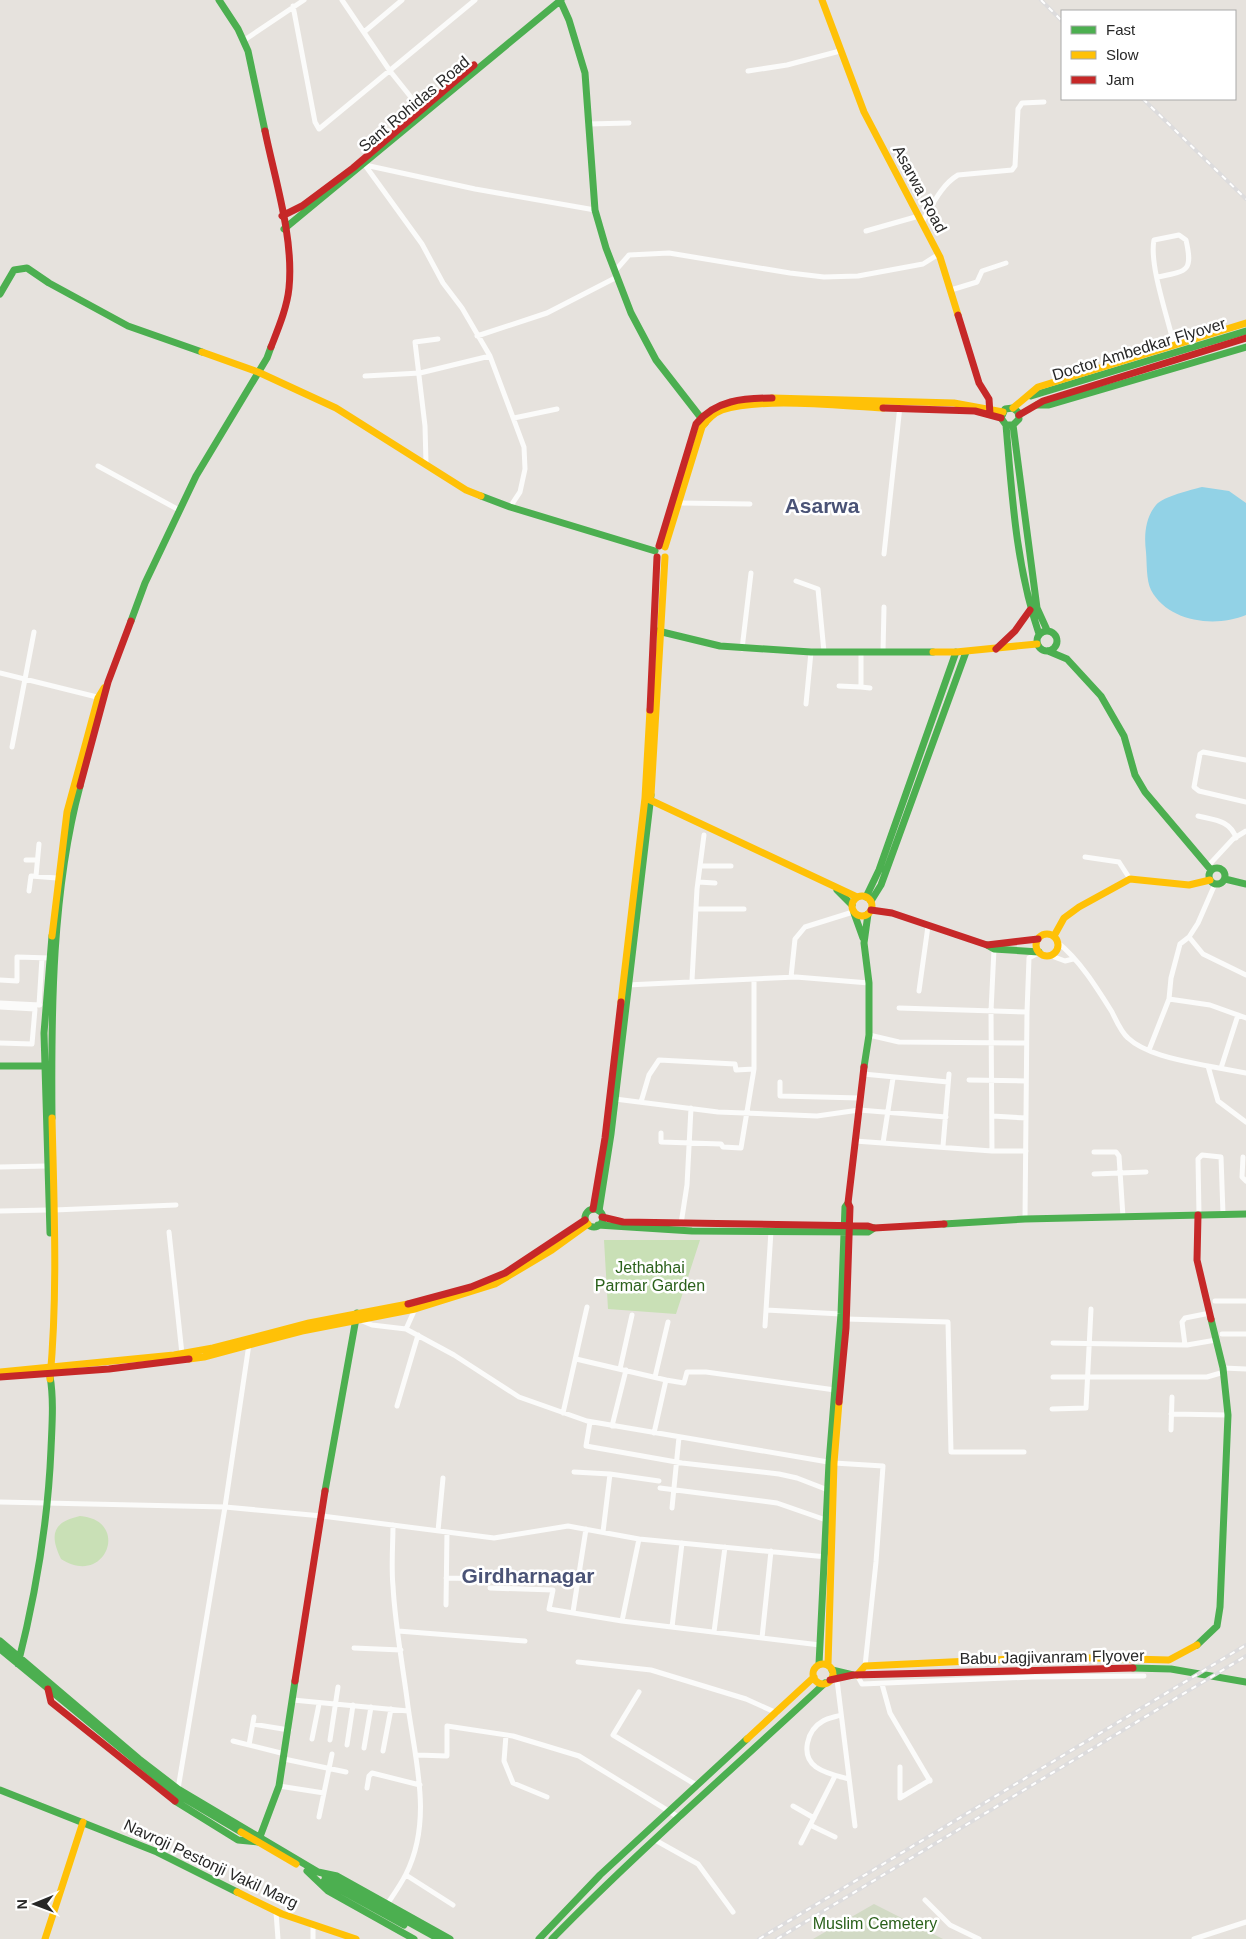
<svg xmlns="http://www.w3.org/2000/svg" width="1246" height="1939" font-family="Helvetica,sans-serif">
<style>
.green{fill:#c9e0b6}
.cemetery{fill:#d2dac5}
.water{fill:#92d2e6}
.lines{fill:none;stroke-linecap:round;stroke-linejoin:round}
.street{stroke:#fbfbfa;stroke-width:5}
.fast{stroke:#4caf50;stroke-width:7}
.slow{stroke:#ffc107;stroke-width:7}
.jam{stroke:#c62828;stroke-width:7}
.rail-casing{stroke:#dddcdd;stroke-width:4}
.rail{stroke:#fff;stroke-width:2;stroke-dasharray:5.5;stroke-linecap:butt}
.labels{text-anchor:middle;dominant-baseline:central;stroke-width:5;stroke-linejoin:round;paint-order:stroke}
.street-label{font-size:16px;fill:#282828;stroke:#fff}
.park-label{font-size:16px;fill:#2b611b;stroke:#fff}
.district-label{font-size:21px;font-weight:bold;fill:#4a5376;stroke:#fff}
</style>
<rect width="100%" height="100%" fill="#e6e2dd"/>
<path class="green" d="M 604,1240 L 700,1240 L 676,1314 L 608,1309 Z
M 80,1516 C 131,1520 106,1588 61,1559 C 49,1534 53,1522 80,1516 Z"/>
<path class="cemetery" d="M 874,1904 L 943,1939 L 813,1939 Z"/>
<path class="water" d="M 1202,487 L 1229,491 L 1246,503 L 1246,615 C 1215,628 1168,622 1151,590 C 1146,580 1147,563 1146,552 C 1144,536 1145,518 1156,505 C 1164,496 1191,490 1202,487 Z"/>
<g class="lines">
<path class="street" d="M 342,0 L 390,71 L 422,111
M 293,6 L 315,122 L 319,129 L 475,0
M 364,32 L 402,0
M 243,41 L 304,0
M 748,71 L 787,65 L 840,51
M 588,124 L 629,123
M 362,161 L 422,244 L 443,283 L 462,308 L 490,356 L 524,447 L 525,469 L 520,492 L 510,507
M 365,165 L 475,189 L 595,210
M 922,222 C 932,206 941,185 958,175 L 1012,170 L 1015,166 L 1018,109 L 1022,103 L 1044,102
M 866,231 L 919,216
M 615,271 L 629,255 L 669,253 L 790,273 L 824,277 L 858,276 L 923,264 L 939,254
M 1158,277 C 1188,271 1193,271 1186,240 L 1179,235 L 1154,240 C 1149,265 1168,318 1174,345
M 951,290 L 977,282 L 982,271 L 1006,263
M 477,336 L 547,313 L 617,277
M 365,376 L 420,373 L 490,356
M 514,418 L 557,409
M 426,463 L 425,426 L 415,342 L 438,339
M 98,466 L 179,510
M 679,503 L 750,504
M 884,554 L 900,406
M 796,581 L 818,589 L 824,652
M 742,649 L 751,573
M 883,652 L 884,607
M 0,673 L 101,698
M 839,686 L 861,687 L 861,653
M 861,687 L 870,688
M 806,704 L 811,652
M 12,747 L 34,632
M 1246,760 L 1203,752 L 1200,754 L 1194,787 L 1199,791 L 1246,802
M 1198,816 C 1214,820 1230,820 1236,838
M 1085,857 L 1119,862 L 1130,879
M 26,860 L 37,860
M 700,866 L 731,866
M 1208,866 L 1233,839 L 1246,831
M 36,876 L 39,844
M 698,882 L 715,883
M 29,891 L 31,876 L 57,878
M 697,909 L 744,909
M 1189,937 L 1203,954 L 1246,975
M 1057,942 C 1079,959 1097,988 1112,1012 C 1116,1020 1121,1032 1128,1038 C 1146,1055 1184,1061 1208,1066 L 1218,1101 L 1246,1122
M 994,949 L 991,1011 L 992,1151 L 1026,1151
M 1049,955 L 1065,961 L 1073,959
M 791,977 L 795,939 L 805,927 L 853,912
M 0,980 L 17,981 L 17,957 L 50,958
M 692,980 L 697,889 L 704,835
M 627,985 L 796,977 L 869,983
M 919,991 L 928,926
M 1169,999 L 1210,1005 L 1246,1018
M 0,1003 L 40,1005
M 39,1005 L 42,958
M 0,1007 L 35,1009 L 32,1044 L 0,1043
M 899,1008 L 1027,1012
M 869,1035 L 899,1042 L 1026,1043
M 1149,1050 L 1169,999 L 1171,978 L 1180,944 L 1189,937 L 1198,923 L 1215,884
M 1208,1066 L 1246,1073
M 1221,1068 L 1238,1015
M 863,1074 L 948,1082
M 969,1080 L 1026,1081
M 780,1082 L 780,1096 L 860,1098
M 615,1099 L 718,1112 L 817,1116 L 859,1110 L 946,1117
M 641,1102 L 649,1075 L 659,1060 L 735,1064 L 736,1070 L 754,1069
M 992,1116 L 1026,1118
M 661,1133 L 661,1142 L 721,1144 L 723,1147 L 741,1148 L 754,1069 L 754,979
M 855,1141 L 992,1151
M 883,1143 L 893,1078
M 943,1146 L 949,1074
M 1094,1152 L 1116,1152 L 1119,1156 L 1123,1217
M 1243,1157 L 1242,1177 L 1246,1181
M 0,1167 L 47,1166
M 1094,1174 L 1146,1172
M 54,1210 L 176,1205
M 0,1211 L 48,1210
M 1199,1215 L 1198,1159 L 1202,1155 L 1221,1157 L 1223,1214
M 1025,1219 L 1027,1012 L 1029,958 L 1038,953
M 681,1224 L 687,1185 L 691,1108
M 169,1232 L 182,1354
M 1215,1301 L 1246,1301
M 766,1310 L 841,1314
M 846,1319 L 948,1322 L 951,1452 L 1024,1452
M 360,1320 L 372,1325 L 406,1329 L 454,1355 L 519,1397 L 587,1421 L 834,1463 L 883,1466 L 876,1562 L 865,1666
M 765,1326 L 771,1231
M 406,1329 L 415,1309
M 1222,1334 L 1246,1334
M 1053,1343 L 1187,1345 L 1216,1340
M 1185,1345 L 1182,1322 L 1185,1318 L 1210,1313
M 576,1359 L 666,1380 L 654,1433
M 1223,1368 L 1246,1369
M 620,1369 L 632,1315
M 655,1377 L 668,1322
M 1053,1377 L 1207,1377 L 1224,1372
M 666,1380 L 684,1383 L 687,1372 L 706,1372 L 835,1390
M 397,1406 L 418,1335
M 1052,1409 L 1086,1408 L 1091,1309
M 563,1413 L 587,1307
M 1171,1414 L 1228,1415
M 590,1422 L 586,1446 L 682,1463 L 779,1474 L 797,1478 L 828,1490
M 612,1426 L 626,1370
M 1171,1430 L 1172,1397
M 574,1472 L 610,1474
M 660,1488 L 777,1503 L 826,1520
M 0,1502 L 225,1507 L 322,1516 L 494,1538 L 568,1526 L 639,1539 L 827,1557
M 672,1508 L 679,1437
M 438,1531 L 443,1478
M 603,1532 L 610,1474 L 659,1481
M 446,1578 L 485,1579
M 490,1588 L 553,1590 L 549,1609 L 622,1621 L 820,1645
M 446,1605 L 447,1532
M 573,1612 L 586,1529
M 622,1621 L 639,1539
M 672,1627 L 682,1543
M 398,1631 L 525,1641
M 714,1632 L 725,1547
M 762,1638 L 771,1551
M 354,1648 L 401,1650
M 578,1662 L 651,1670 L 746,1699 L 777,1713
M 857,1675 L 862,1684 L 1032,1677 L 1144,1676
M 837,1680 L 855,1826
M 882,1684 L 890,1713 L 930,1781
M 639,1692 L 613,1735 L 698,1786
M 293,1700 L 408,1711
M 841,1715 C 835,1717 828,1718 823,1721 C 807,1730 800,1755 816,1767 C 826,1774 838,1776 849,1779
M 253,1724 L 289,1730
M 506,1735 L 504,1761 L 513,1783 L 547,1797
M 312,1739 L 319,1704
M 330,1740 L 338,1687
M 233,1741 L 285,1754
M 249,1745 L 254,1717
M 347,1745 L 353,1705
M 364,1748 L 371,1707
M 383,1751 L 391,1709
M 417,1755 L 447,1756 L 447,1726 L 513,1736 L 579,1756 L 680,1818
M 284,1759 L 346,1772
M 900,1767 L 900,1798 L 930,1780
M 279,1786 L 324,1793
M 367,1788 L 369,1776 L 372,1773 L 420,1785
M 178,1789 L 225,1507 L 249,1344
M 793,1806 L 814,1818
M 319,1817 L 332,1754
M 810,1825 L 835,1837
M 655,1840 L 698,1864 L 733,1912
M 801,1843 L 835,1776
M 406,1875 L 453,1905
M 925,1900 L 950,1925 L 979,1939
M 388,1903 C 394,1894 401,1884 406,1874 C 434,1818 414,1757 407,1699 C 402,1661 395,1624 393,1586 C 391,1566 393,1545 393,1525
M 276,1912 L 278,1939
M 313,1925 L 313,1939
M 1194,1939 L 1246,1922"/>
<path class="fast" d="M 219,0 L 238,29 L 248,51 L 265,131
M 560,0 L 569,20 L 585,73 L 595,210 L 606,248 L 631,313 L 656,360 L 705,423
M 284,229 L 561,0
M 0,294 L 14,270 L 27,268 L 49,283 L 128,326 L 202,352
M 1031,396 L 1246,331
M 1037,405 L 1049,405 L 1246,347
M 1006,425 L 1013,425 L 1019,419 L 1018,412 L 1013,408 L 1005,409 L 1001,418 L 1006,425 C 1012,496 1016,566 1039,634
M 1013,425 L 1037,608 L 1047,630
M 481,496 L 510,507 L 655,551
M 131,621 L 145,583 L 196,476 L 267,358 L 271,347
M1037 641a10 10 0 1 1 20 0a10 10 0 1 1-20 0Z
M 658,631 L 720,646 L 811,652 L 933,652
M 1048,651 L 1067,659 L 1101,696 L 1124,736 L 1135,775 L 1145,792 L 1211,870
M1209 876a8 8 0 1 1 16 0a8 8 0 1 1-16 0Z
M 1225,879 L 1246,884
M 837,890 L 852,905
M 866,897 L 879,870 L 956,652
M 871,901 L 881,885 L 966,652
M 854,913 L 863,938
M 987,945 L 994,949 L 1039,952
M 0,1066 L 47,1066
M 864,1067 L 869,1035 L 869,983 L 864,943 L 868,914
M 52,1118 C 51,1011 52,890 80,786
M585 1218a9 9 0 1 1 18 0a9 9 0 1 1-18 0Z
M 599,1211 L 611,1134 L 651,795
M 944,1224 L 1025,1219 L 1246,1214
M 598,1225 L 692,1231 L 868,1232 L 874,1228
M 50,1233 L 44,1033 L 52,936
M 325,1491 L 357,1313
M 0,1641 L 139,1759 L 178,1789 L 318,1872 L 337,1876 L 450,1939
M 1197,1645 L 1217,1626 L 1220,1607 L 1228,1415 L 1223,1368 L 1211,1319
M 0,1649 L 175,1793 L 241,1832
M 18,1664 C 36,1593 48,1522 51,1449 C 52,1425 54,1400 50,1376
M 819,1664 L 829,1463 L 841,1314 L 845,1207 L 848,1203
M 1133,1668 L 1171,1669 L 1246,1682
M 832,1670 L 853,1675
M 0,1790 L 157,1852 L 237,1892
M 175,1801 L 238,1840 L 258,1842 L 279,1786 L 295,1681
M 307,1871 L 328,1891 L 414,1939
M 325,1876 L 439,1939
M 324,1881 L 404,1925
M 539,1939 L 600,1875 L 747,1739
M 552,1939 C 639,1850 734,1768 825,1683"/>
<path class="slow" d="M 822,0 L 864,112 L 940,257 L 958,315
M 202,352 L 258,372 L 336,408 L 466,490 L 481,496
M 772,398 L 954,403 L 1003,412
M 1013,408 L 1038,387 L 1246,323
M 665,547 L 702,427 C 707,420 714,413 722,410 C 761,397 840,406 883,408
M 933,652 L 956,652 L 1037,644
M 651,795 L 665,557
M 648,799 L 857,897
M852 906a10 10 0 1 1 20 0a10 10 0 1 1-20 0Z
M1036 945a11 11 0 1 1 22 0a11 11 0 1 1-22 0Z
M 52,936 L 67,812 L 98,698 L 104,688
M 1054,936 L 1064,918 L 1079,907 L 1130,879 L 1189,885 L 1210,880
M 621,1002 L 645,798 L 650,710
M 189,1359 L 204,1357 L 302,1331 L 415,1309 L 495,1284 L 552,1250 L 588,1224
M 0,1372 L 174,1355 L 213,1348 L 309,1323 L 408,1304
M 50,1379 C 58,1292 54,1205 52,1118
M813 1674a10 10 0 1 1 20 0a10 10 0 1 1-20 0Z
M 828,1665 L 834,1463 L 839,1402
M 857,1675 L 865,1666 L 1055,1657 L 1169,1660 L 1197,1645
M 747,1739 L 814,1677
M 241,1832 L 296,1864
M 237,1892 L 282,1914 L 356,1939
M 45,1939 L 83,1822"/>
<path class="jam" d="M 265,131 C 275,180 294,238 289,288 C 287,308 278,329 271,347
M 282,216 L 302,206 L 353,168 L 474,65
M 958,315 L 979,383 L 989,399 L 990,414
M 883,408 L 975,411 L 1001,418
M 1019,415 L 1043,401 L 1246,338
M 659,546 L 696,424 C 715,400 744,398 772,398
M 996,649 L 1015,631 L 1030,610
M 650,710 L 657,557
M 80,786 L 108,682 L 131,621
M 871,910 L 892,913 L 987,945 L 1038,939
M 593,1209 L 605,1138 L 621,1002
M 1198,1215 L 1197,1260 L 1211,1319
M 602,1217 L 623,1222 L 868,1226 L 874,1228 L 944,1224
M 408,1304 L 471,1287 L 505,1273 L 585,1220
M 0,1377 L 109,1369 L 189,1359
M 839,1402 L 846,1328 L 850,1207 L 848,1203 L 864,1067
M 830,1680 L 853,1675 L 1133,1668
M 295,1681 L 325,1491
M 48,1689 L 51,1702 L 175,1801"/>
<g class="rail-casing">
<path id="rail" d="M 1041,0 L 1062,21
M 1143,99 L 1246,199
M 759,1939 L 1246,1645
M 777,1939 L 1246,1656"/>
</g>
<use href="#rail" class="rail"/>
</g>
<g class="labels">
<g class="street-label">
<text transform="translate(414 104) rotate(-40)">Sant Rohidas Road</text>
<text transform="translate(920 189) rotate(62)">Asarwa Road</text>
<text transform="translate(1139 349) rotate(-17)">Doctor Ambedkar Flyover</text>
<text transform="translate(1052 1657) rotate(-1)">Babu Jagjivanram Flyover</text>
<text transform="translate(211 1864) rotate(25)">Navroji Pestonji Vakil Marg</text>
</g>
<g class="park-label">
<text x="650" y="1267">Jethabhai<tspan x="650" dy="18">Parmar Garden</tspan></text>
<text x="875" y="1923">Muslim Cemetery</text>
</g>
<g class="district-label">
<text x="822" y="505">Asarwa</text>
<text x="528" y="1575">Girdharnagar</text>
</g>
</g>
<rect x="1061" y="10" width="175" height="90" fill="#ffffff" stroke="#a9a9a9"/>
<rect x="1071" y="26" width="25" height="8" fill="#4caf50" stroke="#a9a9a9"/>
<text x="1106" y="35" font-size="15" fill="#282828">Fast</text>
<rect x="1071" y="51" width="25" height="8" fill="#ffc107" stroke="#a9a9a9"/>
<text x="1106" y="60" font-size="15" fill="#282828">Slow</text>
<rect x="1071" y="76" width="25" height="8" fill="#c62828" stroke="#a9a9a9"/>
<text x="1106" y="85" font-size="15" fill="#282828">Jam</text>
<g transform="translate(35 1904) rotate(269)" stroke="#ffffff" stroke-width="4" paint-order="stroke">
<path d="M0-4L9 19L0 12L-9 19Z" fill="#282828"/>
<text y="-8" font-size="14" font-weight="bold" text-anchor="middle" fill="#282828">N</text>
</g>
</svg>
